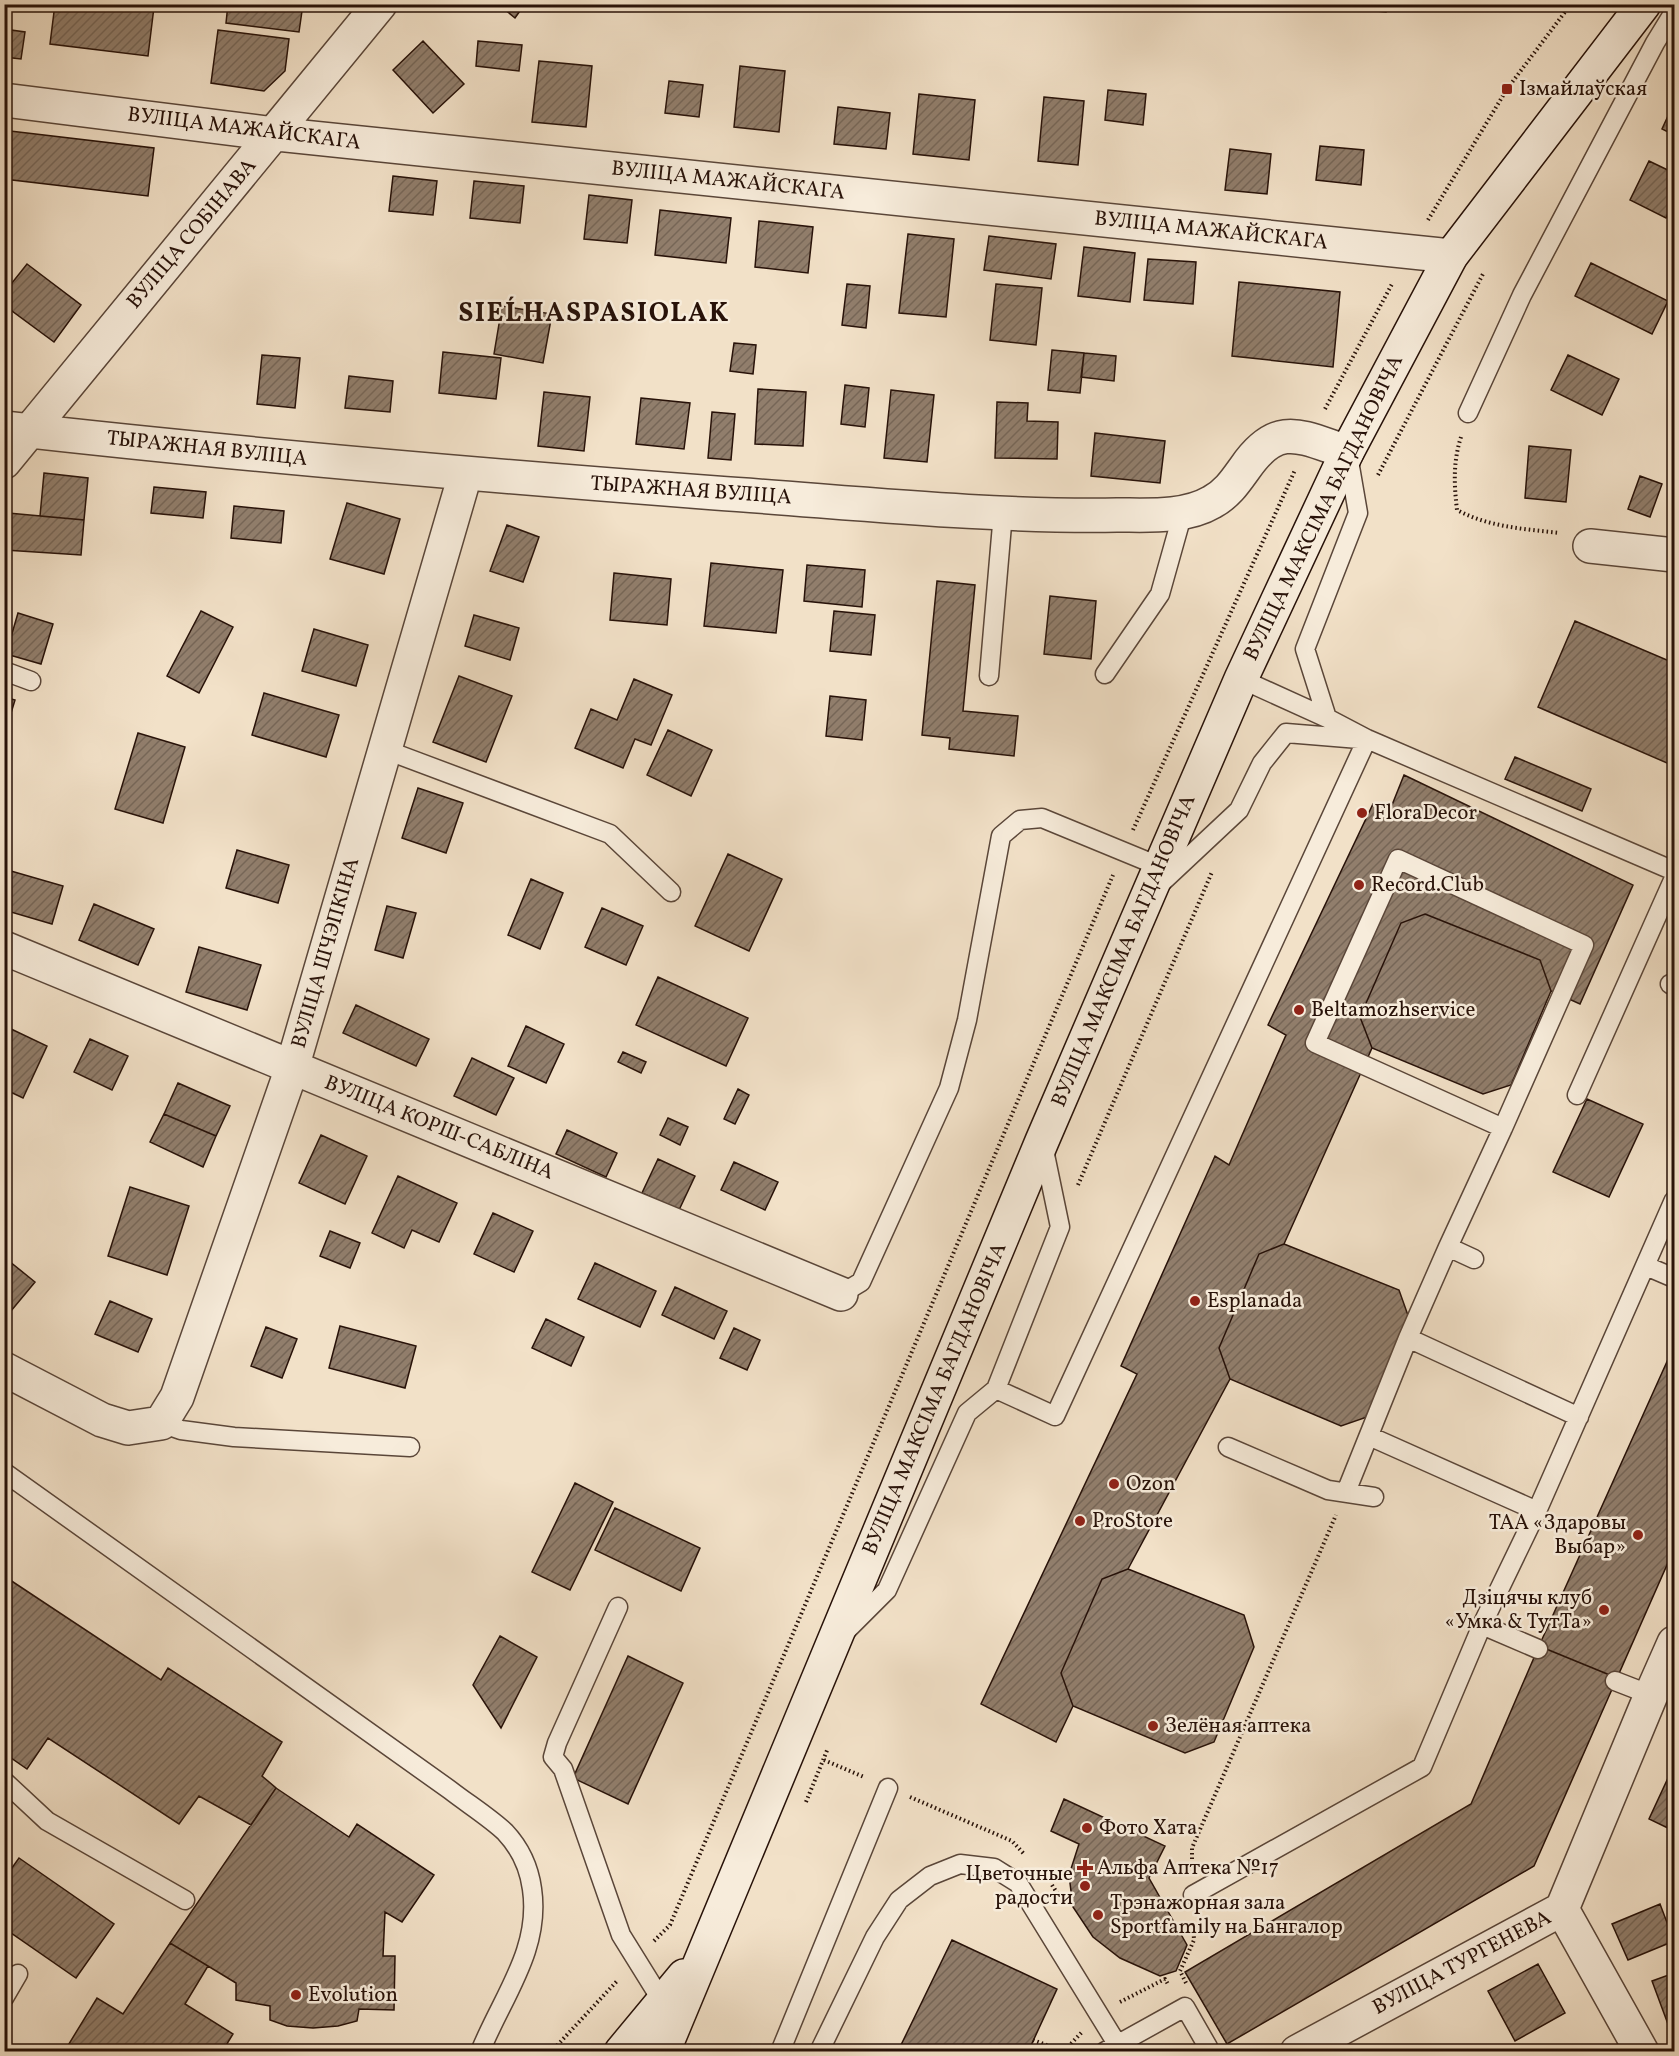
<svg xmlns="http://www.w3.org/2000/svg" width="1679" height="2056" font-family="Vollkorn,serif">
<style>
.building{fill:url(#building-hatch);stroke:#281209;stroke-width:1.5}
.lines{fill:none;stroke-linecap:round;stroke-linejoin:round}
.lane-casing{stroke:#5a4639;stroke-width:21}
.street-casing{stroke:#5a4639;stroke-width:36}
.secondary-casing{stroke:#281209;stroke-width:36}
.path{stroke:#281209;stroke-width:4;stroke-dasharray:1.5 3;stroke-linecap:butt}
.lane{stroke:#f7ecdb;stroke-width:18}
.street{stroke:#f7ecdb;stroke-width:33}
.secondary{stroke:#f7ecdb;stroke-width:33}
.poi-dot{fill:#8f2418;stroke:#f7ecdb;stroke-width:2}
.labels{text-anchor:middle;dominant-baseline:central;stroke-width:5;stroke-linejoin:round;paint-order:stroke}
.poi-label{font-size:21px;fill:#281209;stroke:#f7ecdb;text-anchor:start}
.street-label{font-size:21px;fill:#281209;stroke:#f7ecdb}
.district-label{font-size:27px;font-weight:bold;letter-spacing:1.5px;fill:#281209;stroke:#f7ecdb}
</style>
<defs>
<pattern id="building-hatch" width="6" height="6" patternUnits="userSpaceOnUse" patternTransform="scale(1.5)"><rect width="6" height="6" fill="#917e6c"/><path d="M-1 1l2-2M0 6l6-6M5 7l2-2" fill="none" stroke="#766657"/></pattern>
</defs>
<rect width="100%" height="100%" fill="#f2e1c8"/>
<filter id="stains"><feTurbulence type="fractalNoise" baseFrequency=".00333" numOctaves="4"/><feColorMatrix values="0 0 0 0 .2 0 0 0 0 .09 0 0 0 0 .02 0 0 0 .5 -.17"/></filter>
<radialGradient id="worn" r=".72"><stop offset=".6" stop-color="#630" stop-opacity="0"/><stop offset="1" stop-color="#630" stop-opacity=".3"/></radialGradient>
<path class="building" d="M 55,4 L 133,4 L 154,7 L 148,56 L 50,44 Z
M 228,4 L 303,4 L 299,32 L 226,23 Z
M 498,4 L 525,4 L 515,18 Z
M 1335,4 L 1387,4 L 1386,12 L 1334,7 Z
M 4,29 L 25,32 L 21,59 L 4,57 Z
M 218,30 L 289,39 L 285,71 L 264,91 L 211,83 Z
M 423,41 L 464,84 L 433,113 L 393,70 Z
M 478,41 L 522,45 L 519,71 L 476,66 Z
M 539,61 L 592,66 L 586,127 L 532,122 Z
M 740,66 L 785,71 L 779,132 L 734,127 Z
M 669,81 L 703,85 L 699,117 L 665,113 Z
M 1108,90 L 1146,94 L 1143,125 L 1105,120 Z
M 919,94 L 975,100 L 969,160 L 913,154 Z
M 1044,97 L 1084,101 L 1078,165 L 1038,161 Z
M 1674,103 L 1674,135 L 1662,129 Z
M 838,107 L 890,113 L 886,149 L 834,144 Z
M 10,131 L 154,148 L 148,196 L 4,179 Z
M 1320,146 L 1364,150 L 1361,185 L 1316,180 Z
M 1230,149 L 1271,154 L 1267,194 L 1225,190 Z
M 1649,161 L 1674,173 L 1674,201 L 1666,218 L 1630,200 Z
M 393,176 L 437,181 L 433,215 L 389,211 Z
M 474,181 L 524,186 L 520,223 L 470,218 Z
M 589,195 L 632,200 L 627,243 L 584,239 Z
M 660,210 L 731,218 L 726,263 L 655,255 Z
M 759,221 L 813,227 L 808,273 L 755,267 Z
M 908,234 L 954,239 L 946,317 L 899,313 Z
M 989,236 L 1056,244 L 1051,279 L 984,270 Z
M 1084,247 L 1135,253 L 1130,302 L 1078,296 Z
M 1148,259 L 1196,262 L 1193,304 L 1144,300 Z
M 1591,263 L 1668,301 L 1652,334 L 1575,296 Z
M 27,264 L 81,305 L 54,342 L 4,305 L 4,293 Z
M 1239,282 L 1340,292 L 1333,367 L 1232,356 Z
M 847,284 L 870,286 L 866,328 L 842,325 Z
M 996,284 L 1042,288 L 1036,345 L 990,340 Z
M 502,306 L 552,314 L 543,363 L 494,354 Z
M 734,343 L 756,345 L 753,374 L 730,371 Z
M 1052,350 L 1084,353 L 1080,393 L 1048,390 Z
M 443,352 L 501,358 L 496,399 L 439,393 Z
M 1084,353 L 1116,356 L 1114,381 L 1081,377 Z
M 262,355 L 300,358 L 295,408 L 257,404 Z
M 1568,355 L 1619,379 L 1602,415 L 1551,390 Z
M 349,376 L 393,381 L 390,412 L 345,408 Z
M 845,385 L 869,388 L 865,427 L 841,424 Z
M 758,389 L 806,392 L 803,446 L 755,444 Z
M 891,390 L 934,395 L 927,462 L 884,458 Z
M 544,392 L 590,397 L 584,451 L 538,446 Z
M 641,398 L 690,403 L 684,449 L 636,444 Z
M 997,402 L 1028,403 L 1027,421 L 1058,422 L 1057,459 L 995,458 Z
M 712,412 L 735,414 L 731,460 L 708,458 Z
M 1095,433 L 1165,441 L 1160,483 L 1091,476 Z
M 1529,446 L 1571,450 L 1566,502 L 1525,498 Z
M 44,473 L 88,478 L 84,520 L 40,516 Z
M 1640,476 L 1662,484 L 1650,517 L 1628,509 Z
M 154,487 L 206,492 L 203,518 L 151,513 Z
M 347,503 L 400,519 L 384,574 L 330,559 Z
M 234,506 L 284,511 L 281,543 L 231,538 Z
M 8,513 L 84,520 L 81,555 L 5,550 Z
M 507,525 L 539,537 L 523,582 L 490,571 Z
M 711,563 L 783,570 L 776,633 L 704,626 Z
M 807,565 L 865,570 L 862,607 L 804,601 Z
M 614,573 L 671,579 L 667,625 L 610,620 Z
M 937,581 L 975,585 L 963,711 L 1018,716 L 1014,756 L 949,749 L 950,738 L 922,735 Z
M 1050,596 L 1096,601 L 1091,659 L 1044,654 Z
M 201,611 L 233,627 L 199,693 L 167,676 Z
M 834,611 L 875,615 L 871,655 L 830,651 Z
M 18,613 L 53,624 L 41,664 L 6,654 Z
M 474,615 L 519,628 L 510,660 L 465,646 Z
M 1575,621 L 1674,663 L 1674,766 L 1538,707 Z
M 314,629 L 368,645 L 356,686 L 302,671 Z
M 459,676 L 512,696 L 486,762 L 433,742 Z
M 634,679 L 672,695 L 651,745 L 635,739 L 623,768 L 575,748 L 591,709 L 617,720 Z
M 264,693 L 339,715 L 326,757 L 252,735 Z
M 830,696 L 866,700 L 862,740 L 826,736 Z
M 4,697 L 15,700 L 4,736 Z
M 668,730 L 712,750 L 691,796 L 647,775 Z
M 138,733 L 185,747 L 163,823 L 115,809 Z
M 1515,757 L 1591,789 L 1582,811 L 1505,779 Z
M 1404,775 L 1633,885 L 1580,1004 L 1551,991 L 1540,960 L 1425,914 L 1401,923 L 1360,1017 L 1372,1048 L 1284,1244 L 1259,1254 L 1219,1348 L 1230,1379 L 1128,1569 L 1102,1579 L 1061,1673 L 1073,1706 L 1056,1742 L 981,1704 L 1137,1374 L 1121,1366 L 1215,1156 L 1229,1165 L 1286,1035 L 1268,1025 L 1373,804 L 1390,810 Z
M 418,788 L 463,803 L 446,853 L 402,838 Z
M 237,850 L 289,865 L 278,903 L 226,888 Z
M 728,854 L 782,879 L 749,951 L 695,926 Z
M 4,869 L 63,886 L 52,924 L 4,910 Z
M 531,879 L 563,893 L 540,949 L 508,935 Z
M 94,904 L 154,929 L 138,965 L 79,940 Z
M 387,906 L 416,913 L 403,958 L 375,950 Z
M 602,908 L 643,926 L 626,965 L 585,947 Z
M 1425,914 L 1540,960 L 1551,991 L 1511,1085 L 1483,1094 L 1372,1048 L 1360,1017 L 1401,923 Z
M 199,947 L 261,965 L 247,1010 L 186,992 Z
M 658,977 L 748,1018 L 726,1066 L 636,1025 Z
M 356,1005 L 429,1039 L 416,1066 L 343,1033 Z
M 526,1026 L 564,1044 L 546,1083 L 508,1066 Z
M 9,1028 L 47,1046 L 23,1098 L 4,1089 L 4,1037 Z
M 90,1039 L 128,1056 L 112,1090 L 74,1072 Z
M 623,1052 L 646,1062 L 641,1073 L 618,1062 Z
M 472,1058 L 514,1078 L 496,1115 L 454,1096 Z
M 178,1083 L 230,1106 L 216,1136 L 164,1114 Z
M 738,1089 L 749,1095 L 735,1124 L 724,1119 Z
M 1587,1099 L 1643,1124 L 1609,1197 L 1553,1172 Z
M 164,1114 L 216,1136 L 203,1167 L 150,1142 Z
M 668,1118 L 688,1127 L 680,1145 L 660,1135 Z
M 567,1130 L 617,1153 L 606,1177 L 556,1154 Z
M 321,1135 L 367,1156 L 345,1204 L 299,1183 Z
M 658,1159 L 695,1176 L 679,1210 L 642,1193 Z
M 734,1162 L 778,1182 L 765,1210 L 721,1190 Z
M 398,1176 L 457,1203 L 439,1242 L 412,1230 L 404,1248 L 372,1233 Z
M 130,1187 L 189,1206 L 167,1275 L 108,1256 Z
M 493,1213 L 533,1231 L 514,1272 L 474,1254 Z
M 330,1231 L 360,1243 L 350,1268 L 320,1256 Z
M 1284,1244 L 1399,1290 L 1410,1321 L 1370,1416 L 1341,1426 L 1230,1379 L 1219,1348 L 1259,1254 Z
M 4,1257 L 35,1282 L 11,1311 L 4,1306 Z
M 595,1263 L 656,1291 L 640,1327 L 578,1299 Z
M 675,1287 L 727,1311 L 714,1339 L 662,1315 Z
M 110,1301 L 152,1319 L 138,1352 L 95,1334 Z
M 546,1319 L 584,1337 L 571,1366 L 532,1348 Z
M 340,1326 L 416,1346 L 405,1388 L 329,1368 Z
M 266,1327 L 297,1339 L 282,1378 L 251,1366 Z
M 734,1328 L 760,1340 L 747,1370 L 720,1358 Z
M 1674,1346 L 1674,1549 L 1617,1678 L 1539,1646 Z
M 575,1483 L 613,1502 L 570,1590 L 532,1572 Z
M 615,1508 L 700,1548 L 681,1591 L 595,1550 Z
M 1128,1569 L 1244,1615 L 1254,1647 L 1214,1742 L 1185,1753 L 1073,1706 L 1061,1673 L 1102,1579 Z
M 4,1576 L 161,1680 L 168,1668 L 282,1742 L 262,1776 L 276,1788 L 251,1825 L 199,1796 L 179,1824 L 48,1738 L 27,1769 L 4,1753 Z
M 500,1636 L 537,1657 L 501,1728 L 473,1685 Z
M 1539,1646 L 1617,1678 L 1534,1866 L 1227,2044 L 1185,1972 L 1471,1804 Z
M 628,1656 L 683,1683 L 628,1804 L 573,1778 Z
M 1668,1778 L 1674,1781 L 1674,1831 L 1649,1819 Z
M 276,1788 L 349,1837 L 357,1824 L 434,1875 L 402,1922 L 385,1912 L 383,1956 L 395,1956 L 394,2010 L 359,2009 L 357,2021 L 338,2026 L 313,2028 L 287,2026 L 270,2020 L 270,2006 L 236,2000 L 236,1983 L 170,1943 Z
M 1064,1799 L 1165,1846 L 1149,1878 L 1187,1945 L 1176,1971 L 1160,1976 L 1120,1958 L 1093,1937 L 1073,1907 L 1069,1875 L 1079,1844 L 1051,1831 Z
M 19,1858 L 114,1924 L 76,1978 L 4,1928 L 4,1879 Z
M 1660,1904 L 1674,1941 L 1628,1960 L 1612,1924 Z
M 952,1940 L 1057,1989 L 1028,2052 L 915,2052 L 901,2045 Z
M 170,1943 L 208,1966 L 185,2004 L 233,2034 L 222,2052 L 64,2052 L 97,1998 L 123,2014 Z
M 1538,1964 L 1565,2013 L 1515,2041 L 1488,1991 Z
M 1674,1973 L 1674,2034 L 1672,2035 L 1652,1981 Z"/>
<g class="lines">
<g class="lane-casing">
<path id="lane" d="M 1468,413 L 1522,295 L 1655,43 L 1674,12
M 4,671 L 31,681
M 1105,674 L 1160,594 L 1183,512
M 989,676 L 1003,513
M 1241,679 L 1327,718 L 1367,739 L 1674,871
M 1327,718 L 1305,649 L 1358,513 L 1348,455
M 386,750 L 610,834 L 671,892
M 1398,859 L 1584,945 L 1503,1128 L 1315,1043 Z
M 1160,884 L 1239,810 L 1262,763 L 1286,733 L 1359,739
M 1670,984 L 1674,986
M 1577,1095 L 1674,878
M 1503,1128 L 1448,1247 L 1408,1338 L 1579,1417
M 1448,1247 L 1474,1259
M 1646,1266 L 1674,1278
M 841,1294 L 861,1282 L 949,1088 L 967,1020 L 1001,836 L 1020,820 L 1042,818 L 1161,867
M 996,1389 L 1055,1416 L 1367,739
M 161,1423 L 181,1430 L 234,1437 L 410,1447
M 1369,1436 L 1537,1511
M 1228,1447 L 1328,1490 L 1374,1497
M 4,1472 L 450,1790 C 468,1804 489,1817 505,1832 C 520,1848 529,1867 532,1889 C 541,1950 502,1997 480,2052
M 1346,1492 L 1408,1338
M 618,1607 L 557,1743 L 553,1757 L 563,1769 L 621,1935 L 662,2001
M 1482,1625 L 1538,1649
M 846,1631 L 887,1590 L 967,1413 L 996,1389 L 1060,1227 L 1043,1145
M 1615,1681 L 1651,1695
M 4,1781 L 47,1821 L 185,1900
M 1193,1895 L 1422,1767 L 1482,1625 L 1537,1511 L 1674,1200
M 4,1998 L 18,1974
M 780,2052 L 888,1788
M 819,2052 L 875,1937 L 899,1900 L 930,1876 L 960,1864 L 994,1868 L 1018,1883 L 1122,2052
M 1104,2052 L 1185,2007 L 1208,2047"/>
</g>
<g class="street-casing">
<path id="street" d="M 4,100 L 275,134 L 1451,256
M 4,428 C 241,455 478,475 716,493 C 849,502 983,517 1117,515 C 1147,515 1185,518 1212,502 C 1227,494 1235,482 1245,468 C 1278,420 1301,437 1347,452
M 4,462 L 380,4
M 1590,546 L 1674,555
M 4,948 L 841,1294
M 4,1369 L 102,1420 L 128,1428 L 161,1423 L 177,1397 L 292,1068 L 465,475
M 1562,1909 L 1642,2052
M 1297,2052 L 1562,1909 L 1651,1695 L 1674,1643"/>
</g>
<g class="secondary-casing">
<path id="secondary" d="M 621,2052 L 684,1976
M 663,2052 L 1042,1141 L 1241,679 L 1347,452 L 1451,256 L 1644,4"/>
</g>
<path class="path" d="M 1428,220 L 1507,89 L 1571,4
M 1325,409 L 1392,284
M 1461,437 C 1453,462 1454,484 1457,510 C 1489,527 1524,529 1560,533
M 1378,475 L 1484,272
M 1133,830 L 1295,470
M 1078,1185 L 1212,872
M 824,1760 L 864,1777
M 910,1797 L 1012,1841 L 1025,1855
M 806,1802 L 828,1748
M 1192,1868 L 1192,1848 L 1336,1515
M 1052,1885 L 1061,1899
M 654,1941 L 670,1925 L 1113,875
M 1186,1983 L 1180,1971 L 1194,1940 L 1193,1920
M 1120,2002 L 1165,1979 L 1169,1986
M 1033,2040 L 1049,2046
M 551,2052 L 618,1980
M 1046,2052 L 1049,2046 L 1057,2049 L 1066,2049 L 1082,2032"/>
<use href="#lane" class="lane"/>
<use href="#street" class="street"/>
<use href="#secondary" class="secondary"/>
</g>
<g class="poi-dot">
<rect x="1501" y="83" width="12" height="12" rx="3"/>
<circle cx="1362" cy="813" r="6"/>
<circle cx="1359" cy="885" r="6"/>
<circle cx="1299" cy="1010" r="6"/>
<circle cx="1195" cy="1301" r="6"/>
<circle cx="1114" cy="1484" r="6"/>
<circle cx="1080" cy="1521" r="6"/>
<circle cx="1638" cy="1535" r="6"/>
<circle cx="1604" cy="1610" r="6"/>
<circle cx="1153" cy="1726" r="6"/>
<circle cx="1087" cy="1828" r="6"/>
<path d="M1082 1859h6v6h6v6h-6v6h-6v-6h-6v-6h6z"/>
<circle cx="1085" cy="1886" r="6"/>
<circle cx="1098" cy="1915" r="6"/>
<circle cx="296" cy="1995" r="6"/>
</g>
<g class="labels">
<g class="poi-label">
<text x="1519" y="89">Ізмайлаўская</text>
<text x="1374" y="813">FloraDecor</text>
<text x="1371" y="885">Record.Club</text>
<text x="1311" y="1010">Beltamozhservice</text>
<text x="1207" y="1301">Esplanada</text>
<text x="1126" y="1484">Ozon</text>
<text x="1092" y="1521">ProStore</text>
<text x="1626" y="1523" text-anchor="end">ТАА «Здаровы<tspan x="1626" dy="24">Выбар»</tspan></text>
<text x="1592" y="1598" text-anchor="end">Дзіцячы клуб<tspan x="1592" dy="24">«Умка &amp; ТутТа»</tspan></text>
<text x="1165" y="1726">Зелёная аптека</text>
<text x="1099" y="1828">Фото Хата</text>
<text x="1097" y="1868">Альфа Аптека №17</text>
<text x="1073" y="1874" text-anchor="end">Цветочные<tspan x="1073" dy="24">радости</tspan></text>
<text x="1110" y="1903">Трэнажорная зала<tspan x="1110" dy="24">Sportfamily на Бангалор</tspan></text>
<text x="308" y="1995">Evolution</text>
</g>
<g class="street-label">
<text transform="translate(244 129) rotate(7)">ВУЛІЦА МАЖАЙСКАГА</text>
<text transform="translate(728 181) rotate(6)">ВУЛІЦА МАЖАЙСКАГА</text>
<text transform="translate(1211 231) rotate(6)">ВУЛІЦА МАЖАЙСКАГА</text>
<text transform="translate(192 234) rotate(-50)">ВУЛІЦА СОБІНАВА</text>
<text transform="translate(207 449) rotate(6)">ТЫРАЖНАЯ ВУЛІЦА</text>
<text transform="translate(691 491) rotate(4)">ТЫРАЖНАЯ ВУЛІЦА</text>
<text transform="translate(1324 508) rotate(-64)">ВУЛІЦА МАКСІМА БАГДАНОВІЧА</text>
<text transform="translate(1124 951) rotate(-67)">ВУЛІЦА МАКСІМА БАГДАНОВІЧА</text>
<text transform="translate(326 953) rotate(-74)">ВУЛІЦА ШЧЭПКІНА</text>
<text transform="translate(439 1128) rotate(22)">ВУЛІЦА КОРШ-САБЛІНА</text>
<text transform="translate(935 1399) rotate(-67)">ВУЛІЦА МАКСІМА БАГДАНОВІЧА</text>
<text transform="translate(1462 1963) rotate(-28)">ВУЛІЦА ТУРГЕНЕВА</text>
</g>
<g class="district-label">
<text x="594" y="314">SIEĹHASPASIOLAK</text>
</g>
</g>
<rect width="1679" height="2056" fill="none" stroke="#f2e1c8" stroke-width="24"/>
<rect x="6" y="6" width="1667" height="2044" fill="none" stroke="#281209" stroke-width="3"/>
<rect x="12" y="12" width="1655" height="2032" fill="none" stroke="#281209" stroke-width="1.5"/>
<rect width="100%" height="100%" filter="url(#stains)"/>
<rect width="100%" height="100%" fill="url(#worn)"/>
</svg>
